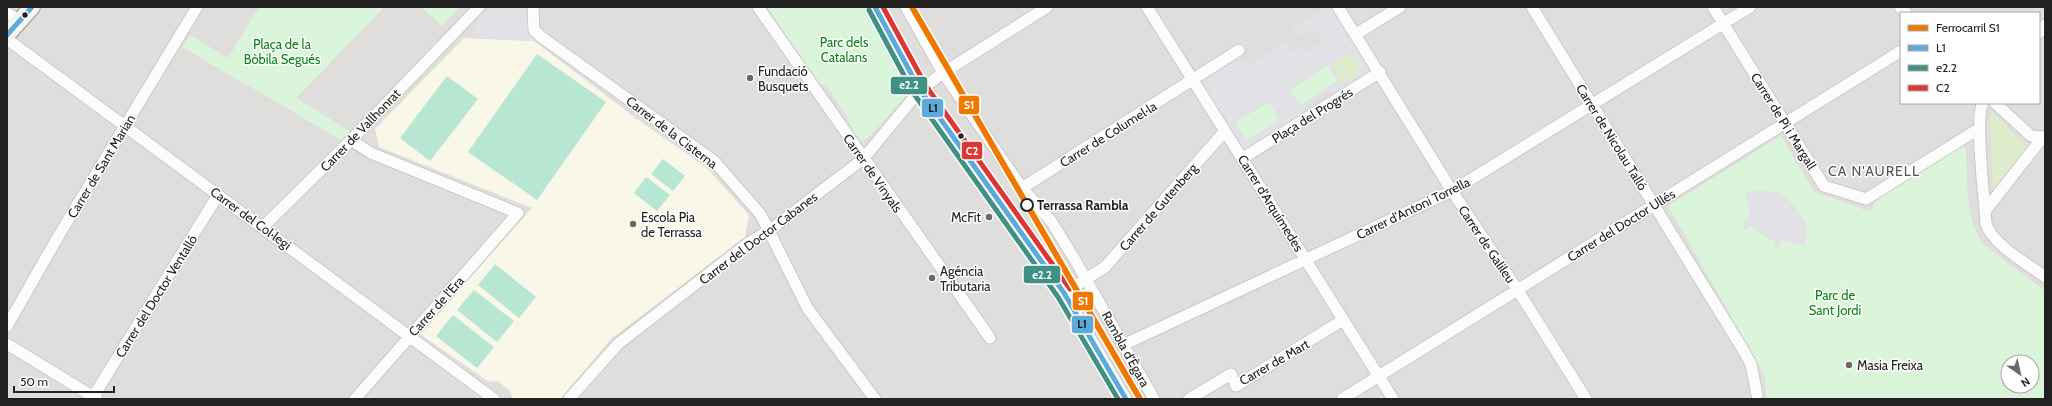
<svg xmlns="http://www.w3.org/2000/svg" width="2052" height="406" font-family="Cabin,sans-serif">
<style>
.residential{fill:#dfdedc;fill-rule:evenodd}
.education{fill:#f8f7e8}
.grass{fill:#ddeccb}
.park{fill:#daf5da;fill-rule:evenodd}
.pitch{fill:#b7e6d2}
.parking{fill:#e0dfde}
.plaza{fill:#e2e1e5;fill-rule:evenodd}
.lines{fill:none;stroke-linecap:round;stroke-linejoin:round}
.street-casing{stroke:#c9c8c7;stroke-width:13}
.secondary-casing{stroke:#999a82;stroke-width:18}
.street{stroke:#fdfcfc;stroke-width:11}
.secondary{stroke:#f4f4ed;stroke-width:16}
.bus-1-casing{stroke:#fff;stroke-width:8}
.bus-2-casing{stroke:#fff;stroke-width:8}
.bus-3-casing{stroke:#fff;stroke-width:8}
.bus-1{stroke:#5caada;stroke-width:5}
.bus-2{stroke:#409183;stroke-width:5}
.bus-3{stroke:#da3832;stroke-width:5}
.rail-1-casing{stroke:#fff;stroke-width:9}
.rail-1{stroke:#ef7900;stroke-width:6}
.bus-dot{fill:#222;stroke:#fff;stroke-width:1.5}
.poi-dot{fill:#6a6968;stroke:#fff;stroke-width:1.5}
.stop-dot{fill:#fff;stroke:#222;stroke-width:2}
.labels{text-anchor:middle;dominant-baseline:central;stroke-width:3;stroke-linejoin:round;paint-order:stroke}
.park-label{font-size:13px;fill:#0c8416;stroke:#fff}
.poi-label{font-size:13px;fill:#222;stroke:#fff;text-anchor:start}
.street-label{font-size:13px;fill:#222;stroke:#fff}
.stop-label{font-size:13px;font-weight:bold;fill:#222;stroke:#fff;text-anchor:start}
.neighbourhood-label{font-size:14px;letter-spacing:1px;fill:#555;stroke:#fff}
.line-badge{stroke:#fff;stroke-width:1.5}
.badge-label{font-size:11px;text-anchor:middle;font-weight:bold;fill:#fff}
.pale-badge-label{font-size:11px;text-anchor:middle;font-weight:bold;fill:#111}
</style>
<rect width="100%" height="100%" fill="#f0eeeb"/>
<path class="residential" d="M 7,7 L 2045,7 L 2045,399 L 7,399 ZM 1901,13 L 2039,13 L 2039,103 L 1901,103 ZM 2008,362 L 2032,362 L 2032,386 L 2008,386 Z"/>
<path class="education" d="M 464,38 L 534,41 L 637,119 L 706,167 L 749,215 L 745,237 L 612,338 L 560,399 L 513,399 L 510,391 L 498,381 L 489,382 L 420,334 L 532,208 L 379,147 L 375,129 Z"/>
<path class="grass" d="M 1351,52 L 1358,65 L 1358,75 L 1343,84 L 1331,64 Z
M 1990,110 L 2027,147 L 1993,192 Z"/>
<path class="park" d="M 259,7 L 384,7 L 296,98 L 350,131 L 341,140 L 182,47 L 190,35 L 228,58 Z
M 421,7 L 460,7 L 442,26 Z
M 767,7 L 866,7 L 908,82 L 906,96 L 867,139 L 861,141 L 850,128 L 852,127 L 848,121 L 849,120 L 826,85 L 820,84 Z
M 1328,65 L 1338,81 L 1300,106 L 1289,90 Z
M 1269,102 L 1280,120 L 1246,140 L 1235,122 Z
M 1781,136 L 1814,192 L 1871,212 L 1874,202 L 1961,146 L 1966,149 C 1968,182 1965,215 1982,243 L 2045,291 L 2045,399 L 1767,399 L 1765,376 L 1668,206 ZM 2008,362 L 2032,362 L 2032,386 L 2008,386 Z"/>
<path class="pitch" d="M 537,54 L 606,102 L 537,200 L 468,152 Z
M 447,76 L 478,99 L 430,161 L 400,138 Z
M 663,159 L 685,176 L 673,191 L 651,174 Z
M 646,177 L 670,195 L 657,211 L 634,193 Z
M 495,264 L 536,297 L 519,318 L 478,285 Z
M 474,290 L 514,321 L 497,342 L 457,310 Z
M 453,315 L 494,347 L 477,368 L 436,336 Z"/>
<path class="parking" d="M 662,129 L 711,162 L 745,202 L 742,205 L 707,165 L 660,132 Z
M 1379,230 L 1381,234 L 1324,261 L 1322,257 Z"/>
<path class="plaza" d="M 490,7 L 526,7 L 527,25 L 534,41 L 468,38 L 480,17 Z
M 1325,7 L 1331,7 L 1369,67 L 1367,78 L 1338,94 L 1331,89 L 1308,104 L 1296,121 L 1253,149 L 1241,148 L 1206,89 L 1209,76 L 1232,62 L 1252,64 L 1296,35 L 1293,27 ZM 1313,28 L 1322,41 L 1304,53 L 1300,48 L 1292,51 L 1287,44 ZM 1351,53 L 1358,65 L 1358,75 L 1343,84 L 1331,64 ZM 1328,65 L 1337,81 L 1300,106 L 1289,90 ZM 1269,102 L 1280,120 L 1247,140 L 1235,122 Z
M 1758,190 L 1779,193 L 1796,206 L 1805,222 L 1807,233 L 1805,246 L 1781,240 L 1777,251 L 1773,247 L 1776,243 L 1749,226 L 1746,230 L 1742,227 L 1750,215 L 1745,193 Z"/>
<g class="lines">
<g class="street-casing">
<path id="street" d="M 533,7 L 534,30 L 540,36 L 714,161 L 761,215 L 808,309 L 875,399
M 758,7 L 990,338
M 875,7 L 920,90 L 1064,293 L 1126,399
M 906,7 L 943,73 L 1022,188 L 1051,221 L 1075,260 L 1154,399
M 1147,7 L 1393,399
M 1338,7 L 1452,191 L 1517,289 L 1586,399
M 1532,7 L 1742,348 L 1751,364 L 1757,395
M 1713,7 L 1824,186 L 1866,199 L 1980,128
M 1900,7 L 1906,13
M 7,13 L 20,21
M 2039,33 L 2045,25
M 1356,34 L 1400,7
M 7,39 L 494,399
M 1983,103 C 1974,117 1985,202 1986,224 C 1992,244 2029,265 2045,277
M 1995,103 L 2031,136 L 2045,137
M 351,140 L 371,153 L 518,213 L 355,399
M 1243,158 L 1380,72
M 1022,188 L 1239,50
M 1985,211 L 2043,137
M 263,227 L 351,140 L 479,7
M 1064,293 L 1105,267 L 1225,131
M 7,326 L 59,235 L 197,7
M 7,344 L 97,399
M 1123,345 L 1452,191 L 1750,7
M 93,397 L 218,195
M 569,399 L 618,344 L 747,244 L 770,230 L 863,159 L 920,90 L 943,73 L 1047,7
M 1189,399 L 1231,374 L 1236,386 L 1343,320
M 1342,399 L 1901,51"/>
</g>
<g class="secondary-casing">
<path id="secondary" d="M 7,35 L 32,7"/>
</g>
<use href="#street" class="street"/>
<use href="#secondary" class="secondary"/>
<g class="bus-1-casing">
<path id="bus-1" d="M 875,7 L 920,90 L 1064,293 L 1126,399
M 7,35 L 32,7"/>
</g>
<g class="bus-2-casing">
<path id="bus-2" d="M 869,10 L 914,94 L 1058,297 L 1118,399"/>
</g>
<g class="bus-3-casing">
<path id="bus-3" d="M 883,7 L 926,86 L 1070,289"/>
</g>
<use href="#bus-1" class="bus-1"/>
<use href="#bus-2" class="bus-2"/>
<use href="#bus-3" class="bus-3"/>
<g class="rail-1-casing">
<path id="rail-1" d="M 912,7 L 1140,399"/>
</g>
<use href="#rail-1" class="rail-1"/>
</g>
<g class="bus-dot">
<circle cx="25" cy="15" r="3.5"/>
<circle cx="961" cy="136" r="3.5"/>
</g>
<g class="poi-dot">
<circle cx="750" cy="78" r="4"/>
<circle cx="989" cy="217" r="4"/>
<circle cx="633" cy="224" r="4"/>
<circle cx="932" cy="278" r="4"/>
<circle cx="1849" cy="365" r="4"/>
</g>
<circle class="stop-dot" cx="1027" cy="205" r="6"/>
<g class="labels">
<g class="park-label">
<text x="844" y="42">Parc dels<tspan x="844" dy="15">Catalans</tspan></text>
<text x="282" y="44">Plaça de la<tspan x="282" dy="15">Bòbila Segués</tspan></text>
<text x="1835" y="295">Parc de<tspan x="1835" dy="15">Sant Jordi</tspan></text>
</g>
<g class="poi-label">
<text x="758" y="71">Fundació<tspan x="758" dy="15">Busquets</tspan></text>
<text x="641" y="217">Escola Pia<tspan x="641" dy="15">de Terrassa</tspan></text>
<text x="981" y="217" text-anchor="end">McFit</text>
<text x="940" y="271">Agéncia<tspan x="940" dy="15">Tributaria</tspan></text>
<text x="1857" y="365">Masia Freixa</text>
</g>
<g class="street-label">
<text transform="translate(1312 115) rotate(-32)">Plaça del Progrés</text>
<text transform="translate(1784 121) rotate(58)">Carrer de Pi i Margall</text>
<text transform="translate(360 130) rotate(-46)">Carrer de Vallhonrat</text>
<text transform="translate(672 132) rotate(37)">Carrer de la Cisterna</text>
<text transform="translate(1108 134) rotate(-32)">Carrer de Columel·la</text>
<text transform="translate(1612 137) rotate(58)">Carrer de Nicolau Talló</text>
<text transform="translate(101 166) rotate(-59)">Carrer de Sant Marian</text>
<text transform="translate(873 173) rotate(55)">Carrer de Vinyals</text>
<text transform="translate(1271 203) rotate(58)">Carrer d'Arquímedes</text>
<text transform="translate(1158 207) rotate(-49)">Carrer de Gutenberg</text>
<text transform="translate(1413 208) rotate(-26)">Carrer d'Antoni Torrella</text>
<text transform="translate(251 218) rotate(36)">Carrer del Col·legi</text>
<text transform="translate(1621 225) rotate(-32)">Carrer del Doctor Ullés</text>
<text transform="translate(758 238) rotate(-37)">Carrer del Doctor Cabanes</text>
<text transform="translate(1487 244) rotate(56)">Carrer de Galileu</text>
<text transform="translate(156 296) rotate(-58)">Carrer del Doctor Ventalló</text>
<text transform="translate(436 306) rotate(-48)">Carrer de l'Era</text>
<text transform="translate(1126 349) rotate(61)">Rambla d'Ègara</text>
<text transform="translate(1274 362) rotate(-30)">Carrer de Mart</text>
</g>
<g class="stop-label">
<text x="1037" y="205">Terrassa Rambla</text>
</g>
<g class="neighbourhood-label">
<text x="1874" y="171">CA N'AURELL</text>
</g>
</g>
<g class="line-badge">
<rect x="890" y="76" width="38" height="19" rx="4" fill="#409183"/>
<rect x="958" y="95" width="22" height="20" rx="4" fill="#ef7900"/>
<rect x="921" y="98" width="23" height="20" rx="4" fill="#5caada"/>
<rect x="961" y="141" width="22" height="19" rx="4" fill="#da3832"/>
<rect x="1023" y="265" width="38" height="19" rx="4" fill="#409183"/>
<rect x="1072" y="291" width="22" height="20" rx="4" fill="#ef7900"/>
<rect x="1071" y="315" width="23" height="19" rx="4" fill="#5caada"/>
</g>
<g class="badge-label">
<text x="909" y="89">e2.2</text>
<text x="969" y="109">S1</text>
<text x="972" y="155">C2</text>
<text x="1042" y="279">e2.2</text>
<text x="1083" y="305">S1</text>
</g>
<g class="pale-badge-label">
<text x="933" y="112">L1</text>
<text x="1082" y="328">L1</text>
</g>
<rect width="2052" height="406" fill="none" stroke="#222222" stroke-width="16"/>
<rect x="1900" y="12" width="140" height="92" fill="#ffffff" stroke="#a7a7a7"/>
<rect x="1908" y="25" width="20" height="6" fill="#ef7900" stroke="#a7a7a7"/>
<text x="1936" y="32" font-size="12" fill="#222222">Ferrocarril S1</text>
<rect x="1908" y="45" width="20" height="6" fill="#5caada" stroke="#a7a7a7"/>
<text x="1936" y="52" font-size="12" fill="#222222">L1</text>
<rect x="1908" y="65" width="20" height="6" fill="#409183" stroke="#a7a7a7"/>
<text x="1936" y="72" font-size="12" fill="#222222">e2.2</text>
<rect x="1908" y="85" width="20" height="6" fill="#da3832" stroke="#a7a7a7"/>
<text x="1936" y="92" font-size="12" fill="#222222">C2</text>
<g transform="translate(2020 374) rotate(146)"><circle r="19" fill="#ffffff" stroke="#a7a7a7"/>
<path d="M0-3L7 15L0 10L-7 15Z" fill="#6a6968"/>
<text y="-6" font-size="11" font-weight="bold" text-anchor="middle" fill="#222222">N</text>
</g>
<path d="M14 386v6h100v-6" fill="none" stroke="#222222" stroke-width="2"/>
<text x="20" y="386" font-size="12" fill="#222222" stroke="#ffffff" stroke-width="3" paint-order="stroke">50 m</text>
</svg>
